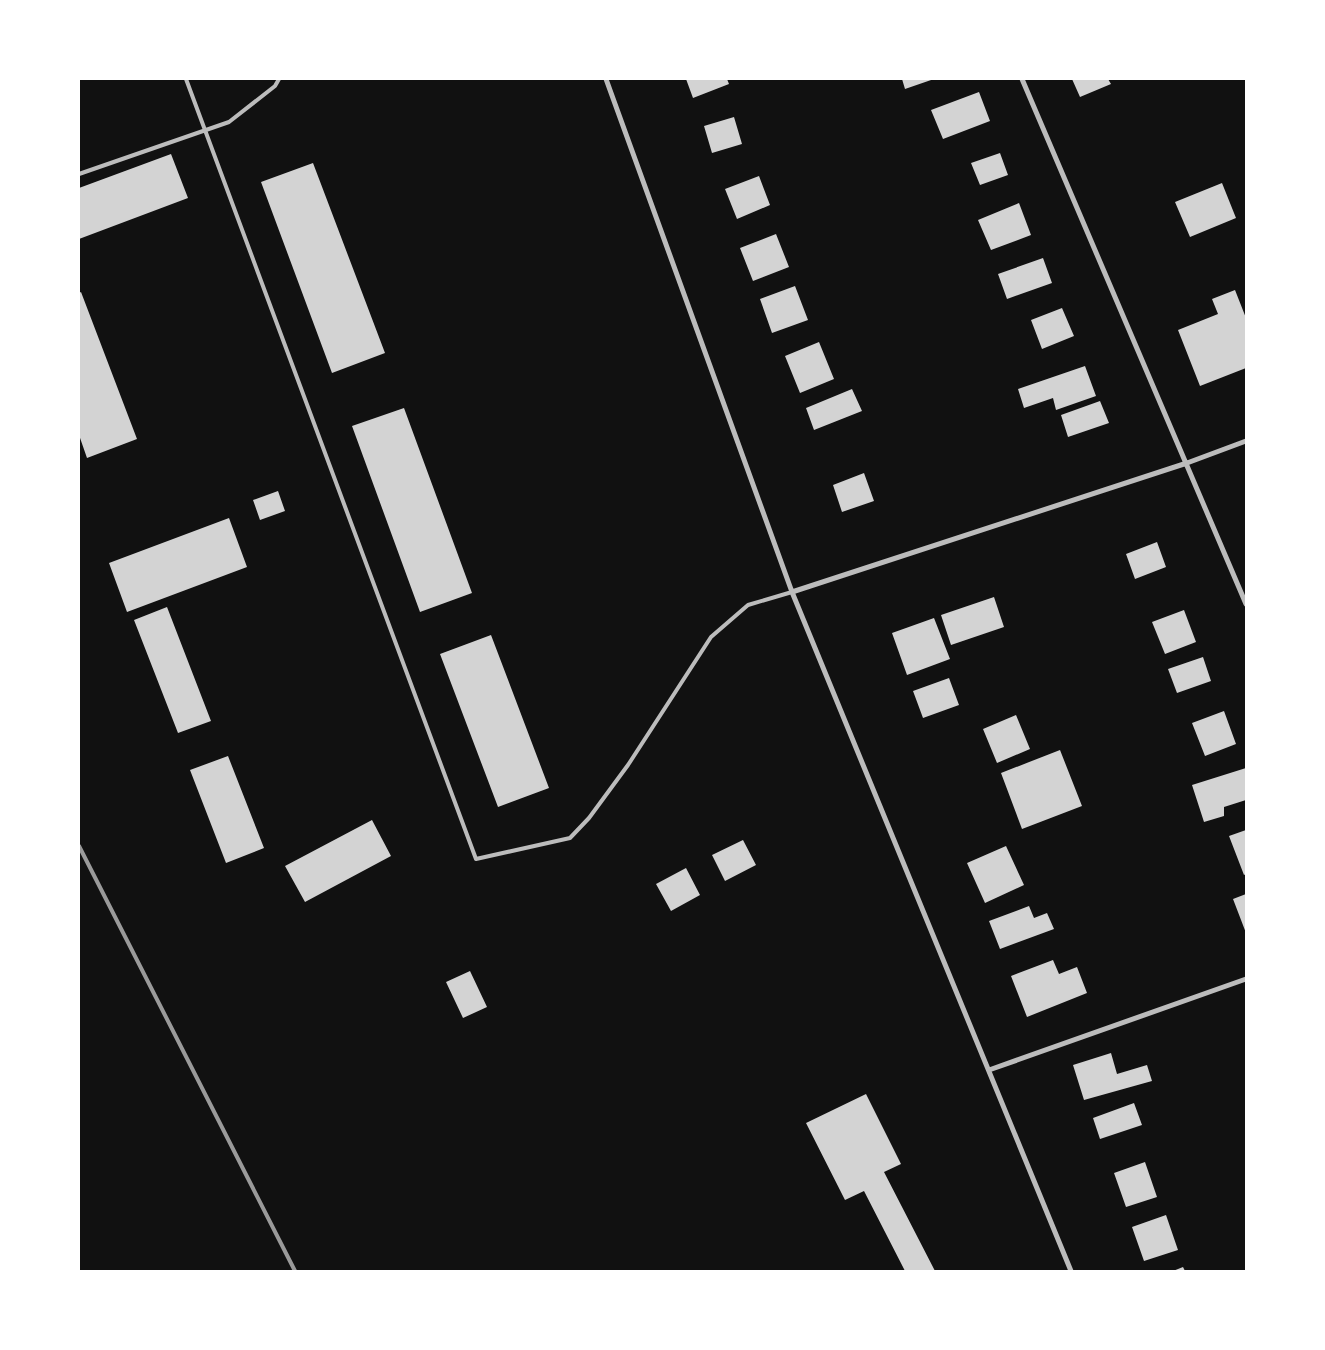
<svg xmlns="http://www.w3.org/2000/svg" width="1325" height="1350" font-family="Lora,serif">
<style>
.building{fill:#d3d3d3}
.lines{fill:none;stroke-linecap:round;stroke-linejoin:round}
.service{stroke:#bcbcbc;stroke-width:4}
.minor{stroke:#bcbcbc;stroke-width:5}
.rail{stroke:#9a9a9a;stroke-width:4}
</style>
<rect width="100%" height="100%" fill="#111"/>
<path class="building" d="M 686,79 L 727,79 L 729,84 L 693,98 Z
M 902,79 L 934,79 L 905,89 Z
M 1072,79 L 1108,79 L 1111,84 L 1080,97 Z
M 979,92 L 990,121 L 943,139 L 931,110 Z
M 734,117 L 742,144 L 712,153 L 704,126 Z
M 1000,153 L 1008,175 L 980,185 L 971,163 Z
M 171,154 L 188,198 L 79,239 L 79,188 Z
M 313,163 L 385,353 L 332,373 L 261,182 Z
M 759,176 L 770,205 L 737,219 L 725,189 Z
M 1222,183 L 1236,218 L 1190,237 L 1175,202 Z
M 1019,203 L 1031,235 L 991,250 L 978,220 Z
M 776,234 L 789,267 L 753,281 L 740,248 Z
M 1043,258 L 1052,283 L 1007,299 L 998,274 Z
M 795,286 L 808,320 L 772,333 L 760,299 Z
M 1235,290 L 1246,318 L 1246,368 L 1200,386 L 1178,330 L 1218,314 L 1212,299 Z
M 81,292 L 137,439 L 87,458 L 79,435 L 79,293 Z
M 1062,308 L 1074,336 L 1042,349 L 1031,320 Z
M 819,342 L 834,379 L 800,393 L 785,356 Z
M 1085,366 L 1096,396 L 1056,410 L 1053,398 L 1024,408 L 1018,389 Z
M 852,389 L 862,411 L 814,430 L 806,408 Z
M 1100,401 L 1109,423 L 1068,437 L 1061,415 Z
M 404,408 L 472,593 L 420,612 L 352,426 Z
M 864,473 L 874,501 L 842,512 L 833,485 Z
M 278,491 L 285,511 L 260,520 L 253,500 Z
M 229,518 L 247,567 L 127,612 L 109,563 Z
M 1157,542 L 1166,567 L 1135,579 L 1126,554 Z
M 994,597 L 1004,627 L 951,645 L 941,615 Z
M 167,607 L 211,721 L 178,733 L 134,620 Z
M 1184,610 L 1196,642 L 1165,654 L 1152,622 Z
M 934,618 L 950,659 L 907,675 L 892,633 Z
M 491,635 L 549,788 L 498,807 L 440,654 Z
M 1203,657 L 1211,681 L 1177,693 L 1168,669 Z
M 949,678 L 959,705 L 923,718 L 913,691 Z
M 1224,711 L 1236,744 L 1205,756 L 1192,723 Z
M 1016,715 L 1030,749 L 997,763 L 983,729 Z
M 1060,750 L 1082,806 L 1022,829 L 1001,773 Z
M 228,756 L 264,848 L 226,863 L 190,770 Z
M 1246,768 L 1246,800 L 1224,807 L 1224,816 L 1204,822 L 1192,785 Z
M 372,820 L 391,856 L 305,902 L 285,866 Z
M 1246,830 L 1246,874 L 1244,875 L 1229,836 Z
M 743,840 L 756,865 L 725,881 L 712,855 Z
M 1006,846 L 1024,885 L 985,903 L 967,863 Z
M 686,868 L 700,895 L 671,911 L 656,884 Z
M 1246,894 L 1246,933 L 1233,899 Z
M 1029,906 L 1034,918 L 1047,913 L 1054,929 L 1000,949 L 989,921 Z
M 1053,960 L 1059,974 L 1077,967 L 1087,993 L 1027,1017 L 1011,976 Z
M 470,971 L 487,1007 L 463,1018 L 446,982 Z
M 1111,1053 L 1117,1074 L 1147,1065 L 1152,1081 L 1084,1100 L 1073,1065 Z
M 866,1094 L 901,1164 L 884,1172 L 935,1271 L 905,1271 L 864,1191 L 845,1200 L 806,1123 Z
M 1134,1103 L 1142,1125 L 1100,1139 L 1093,1118 Z
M 1145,1162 L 1157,1197 L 1126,1207 L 1114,1173 Z
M 1166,1215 L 1178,1250 L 1144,1261 L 1132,1227 Z
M 1183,1267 L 1185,1271 L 1173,1271 Z"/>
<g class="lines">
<path class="service" d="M 186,79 L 476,859 L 570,838 L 589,818 L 628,765 L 711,637 L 748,605 L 792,592
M 79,174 L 229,122 L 275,86 L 279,79"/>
<path class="minor" d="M 606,79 L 792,592 L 1071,1271
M 1022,79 L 1246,604
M 792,592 L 1187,463 L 1246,441
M 989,1070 L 1246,979"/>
<path class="rail" d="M 79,846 L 295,1271"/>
</g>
<rect width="1325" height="1350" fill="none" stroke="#ffffff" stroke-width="160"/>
</svg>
